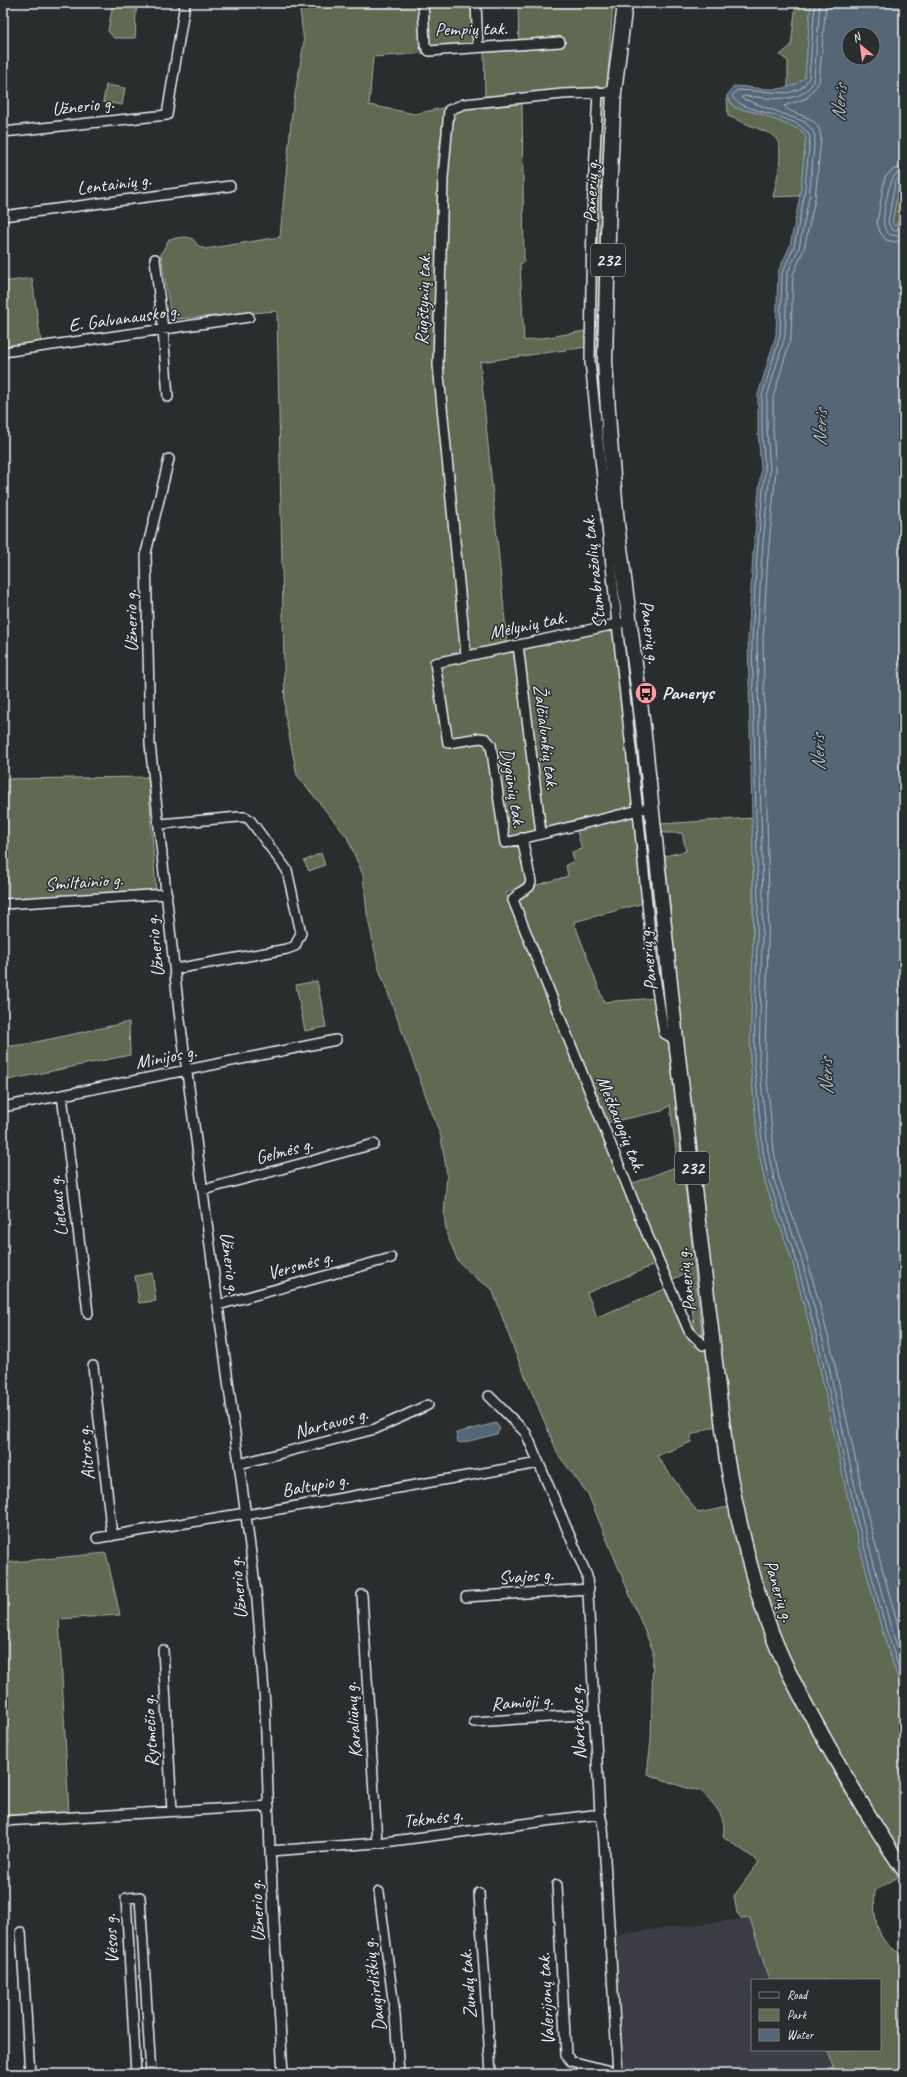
<svg xmlns="http://www.w3.org/2000/svg" width="907" height="2077" font-family="Caveat,sans-serif">
<style>
.built{fill:#3d3e44}
.green{fill:#5f6b52;stroke:#a4aea5}
.water{fill:#546676;stroke:#8f9eaa;fill-rule:evenodd}
.lines{fill:none;stroke-linecap:round;stroke-linejoin:round}
.shore{stroke:#adb9c4;stroke-width:1}
.minor-casing{stroke:#e8f1f8;stroke-width:12}
.primary-casing{stroke:#e8f1f8;stroke-width:17}
.minor{stroke:#2a2d2e;stroke-width:9}
.primary{stroke:#2a2d2e;stroke-width:14}
.labels{text-anchor:middle;dominant-baseline:central;stroke-width:3;stroke-linejoin:round;paint-order:stroke}
.shield{fill:#2a2d2e;stroke:#afb6bb;stroke-width:1}
.shield-label{font-size:18px;font-weight:bold;fill:#e8f1f8}
.street-label{font-size:19px;fill:#e8f1f8;stroke:#2a2d2e}
.poi-label{font-size:19px;font-weight:bold;fill:#e8f1f8;stroke:#2a2d2e;text-anchor:start}
.water-label{font-size:20px;font-style:italic;fill:#adb9c4;stroke:#2a2d2e}
</style>
<rect width="100%" height="100%" fill="#2a2d2e"/>
<filter id="ink" filterUnits="userSpaceOnUse"><feTurbulence type="fractalNoise" baseFrequency=".025" numOctaves="2"/><feDisplacementMap in="SourceGraphic" scale="8" xChannelSelector="R" yChannelSelector="G"/><feConvolveMatrix kernelMatrix="1 2 1 2 8 2 1 2 1" color-interpolation-filters="sRGB"/></filter>
<g filter="url(#ink)">
<path class="built" d="M 750,1918 L 769,1980 L 752,1980 L 752,2050 L 828,2050 L 835,2074 L 621,2074 L 612,1935 Z"/>
<path class="green" d="M 113,3 L 140,3 C 133,8 137,28 135,38 L 114,38 L 108,31 Z
M 299,3 L 420,3 L 426,53 L 373,57 L 369,105 L 415,114 L 447,107 L 445,110 L 438,157 L 436,326 L 461,653 L 432,661 L 445,745 L 481,741 L 487,744 L 502,847 L 519,843 L 527,886 L 506,893 L 564,1035 L 654,1265 L 587,1293 L 597,1317 L 665,1289 L 691,1345 L 710,1351 L 718,1425 L 691,1435 L 691,1442 L 657,1456 L 698,1513 L 729,1507 C 749,1612 796,1711 851,1802 C 866,1827 884,1851 901,1875 L 875,1891 C 873,1915 876,1947 904,1954 L 904,2074 L 835,2074 L 828,2050 L 880,2050 L 880,1980 L 769,1980 L 750,1918 L 742,1919 L 737,1913 L 734,1896 L 759,1862 L 723,1836 C 728,1815 712,1803 700,1790 L 689,1789 L 647,1774 L 651,1741 L 653,1651 L 588,1494 L 559,1456 L 515,1352 L 492,1289 L 476,1278 L 458,1261 L 447,1235 L 444,1215 L 447,1174 L 441,1137 L 378,966 L 367,913 L 363,875 L 347,837 L 297,775 L 285,715 L 277,311 L 177,319 L 173,317 L 170,312 L 161,254 L 169,239 C 180,238 192,233 197,245 L 205,249 L 280,237 L 292,112 L 304,42 Z
M 426,3 L 474,3 L 476,42 L 473,45 L 430,49 L 427,45 Z
M 518,3 L 613,3 L 607,87 L 485,99 L 484,50 L 519,47 Z
M 796,3 L 811,3 L 805,77 L 799,85 L 788,89 L 788,61 L 780,55 L 791,46 Z
M 106,85 L 125,88 L 122,105 L 103,102 Z
M 727,96 L 734,107 L 761,114 L 801,130 L 806,136 L 800,196 L 773,197 C 776,181 787,146 773,135 L 728,116 Z
M 601,98 L 603,98 L 606,102 L 601,201 L 597,355 L 594,355 L 594,263 Z
M 522,102 L 524,262 L 520,264 L 524,341 L 586,331 L 587,347 L 480,362 L 507,641 L 503,643 L 469,650 L 440,356 L 446,186 L 453,110 L 457,108 Z
M 901,182 L 904,186 L 904,215 L 894,227 L 892,223 L 899,183 Z
M 32,278 L 41,342 L 3,347 L 3,282 Z
M 614,629 L 633,809 L 545,830 L 520,647 Z
M 516,647 L 537,833 L 510,838 L 508,836 L 489,740 L 451,740 L 438,664 Z
M 148,777 L 156,891 L 3,900 L 3,779 Z
M 634,815 L 644,903 L 574,922 L 604,1002 L 656,998 L 663,1039 L 668,1040 L 703,1342 L 695,1334 L 688,1273 L 670,1280 L 631,1184 L 678,1166 L 670,1105 L 662,1111 L 606,1123 L 517,902 L 520,897 L 534,890 L 534,886 L 568,876 L 566,865 L 574,861 L 572,852 L 582,849 L 576,828 Z
M 753,818 L 753,946 L 750,1060 L 759,1153 L 765,1182 L 792,1260 L 816,1350 L 852,1517 L 882,1630 L 904,1697 L 904,1860 C 853,1781 801,1699 770,1610 C 733,1501 723,1383 709,1269 C 693,1132 678,994 665,856 L 686,851 L 682,833 L 663,833 L 660,824 Z
M 321,853 L 325,865 L 309,871 L 304,861 Z
M 317,981 L 326,1027 L 305,1031 L 296,985 Z
M 129,1022 L 130,1055 L 3,1081 L 3,1047 L 27,1044 Z
M 152,1273 L 156,1301 L 139,1303 L 135,1276 Z
M 106,1553 L 120,1615 L 59,1619 L 69,1812 L 3,1815 L 3,1563 Z"/>
<path class="water" d="M 811,3 L 904,3 L 904,186 L 901,182 L 899,183 L 892,223 L 895,227 L 904,215 L 904,1697 L 882,1630 L 852,1517 L 816,1350 L 792,1260 L 765,1182 L 759,1153 L 750,1060 L 754,902 L 748,640 L 753,555 L 761,469 L 758,432 L 758,395 L 776,335 L 778,272 L 790,246 L 800,196 L 806,137 L 801,130 L 761,114 L 734,107 L 727,96 L 734,86 C 757,87 789,96 805,77 ZM 849,34 L 873,34 L 873,58 L 849,58 Z
M 496,1423 L 500,1429 L 497,1434 L 461,1443 L 458,1442 L 456,1433 Z"/>
<g class="lines">
<path class="shore" d="M 815,3 L 809,78 L 802,88 L 788,93 L 737,90 L 732,96 C 741,114 801,113 810,137 L 804,197 L 794,247 L 782,273 L 780,336 L 762,396 L 762,432 L 765,469 L 757,555 L 752,640 L 758,902 L 754,1059 L 763,1152 L 769,1181 L 796,1259 L 820,1350 L 856,1516 L 886,1629 L 904,1684
M 820,3 L 814,78 C 807,107 764,97 743,96 L 741,98 L 805,122 L 813,131 L 815,136 L 809,198 L 799,248 L 787,274 L 785,336 L 767,397 L 767,431 L 770,469 L 762,555 L 757,640 L 763,902 L 759,1059 L 768,1151 L 774,1180 L 801,1258 L 825,1348 L 861,1515 L 891,1628 L 904,1667
M 826,3 L 819,82 L 807,98 L 784,106 C 795,118 820,113 821,138 L 815,199 L 804,249 L 793,275 L 791,337 L 773,398 L 773,431 L 776,469 L 768,556 L 763,640 L 769,902 L 765,1059 L 774,1151 L 779,1178 L 806,1255 L 831,1347 L 867,1513 L 904,1648
M 904,167 L 894,169 L 885,177 L 877,222 L 880,232 L 886,240 L 895,242 L 904,239
M 904,173 L 896,174 C 889,179 882,216 884,225 C 885,230 887,233 891,235 L 898,236 L 904,231
M 904,179 L 899,178 L 895,182 L 888,222 L 891,229 L 895,231 L 904,223"/>
<g class="minor-casing">
<path id="minor" d="M 423,3 L 425,45 L 429,51 L 560,42
M 476,3 L 478,47
M 598,92 L 592,213 L 590,361 L 617,624 L 638,811 L 653,964 L 664,1033 L 676,1040
M 3,132 L 167,115 L 185,3
M 3,216 L 230,186
M 155,259 L 163,330 L 168,397
M 3,352 L 249,317
M 169,459 L 146,553 L 150,744 L 179,1012 L 257,1599 L 265,1705 L 270,1851 L 283,2074
M 621,623 L 435,663 L 448,743 L 480,738 L 486,739 L 491,745 L 505,843 L 643,809
M 518,645 L 541,833
M 466,655 L 438,365 L 443,178 L 449,110 L 464,104 L 563,94 L 614,92
M 160,824 L 239,817 L 245,817 L 250,820 L 287,870 L 301,933 L 295,946 L 287,949 L 175,969
M 522,838 L 531,882 L 529,887 L 519,893 L 513,900 L 641,1220 L 689,1331 L 703,1345 L 713,1344
M 3,904 L 167,894
M 62,1095 L 88,1313
M 3,1107 L 336,1040
M 203,1190 L 374,1144
M 218,1305 L 391,1258
M 93,1366 L 112,1536
M 489,1396 L 526,1433 L 587,1576 L 600,1814 L 603,1826 L 618,2074
M 239,1464 L 375,1429 L 428,1405
M 97,1538 L 239,1514 L 246,1515 L 539,1463
M 362,1595 L 377,1843
M 466,1597 L 589,1589
M 163,1650 L 172,1811
M 474,1722 L 595,1714
M 3,1821 L 269,1806
M 270,1851 L 377,1843 L 600,1814
M 557,1885 L 566,2055 L 571,2061 L 618,2073
M 379,1892 L 395,2015 L 399,2074
M 479,1893 L 491,2074
M 21,1932 L 30,2074
M 136,2074 L 126,1898 L 140,1897 L 151,2074"/>
</g>
<g class="primary-casing">
<path id="primary" d="M 625,3 L 614,92 L 609,195 L 605,361 L 609,428 L 617,524 L 643,726 L 676,1040 L 727,1461 C 738,1520 751,1579 772,1634 C 788,1675 810,1713 831,1751 C 854,1791 877,1832 904,1870"/>
</g>
<use href="#minor" class="minor"/>
<use href="#primary" class="primary"/>
</g>
</g>
<defs>
<g id="bus-disc" transform="scale(1.15)"><circle r="9.5" fill="#ff9aa2" stroke="#2a2d2e"/><path d="M-5-6H5V4H4V6H2V4H-2V6H-4V4H-5ZM-3.5-4V0h7V-4ZM-3.5 1.2v1.5H-2V1.2ZM2 1.2v1.5H3.5V1.2Z" fill="#111"/></g>
</defs>
<g fill-rule="evenodd">
<use href="#bus-disc" x="646" y="693"/>
</g>
<g class="labels">
<g class="shield">
<rect x="591" y="244" width="34" height="32" rx="3"/>
<rect x="675" y="1152" width="34" height="32" rx="3"/>
</g>
<g class="shield-label">
<text x="608" y="260">232</text>
<text x="692" y="1168">232</text>
</g>
<g class="street-label">
<text transform="translate(471 29) rotate(-1)">Pempių tak.</text>
<text transform="translate(83 106) rotate(-6)">Užnerio g.</text>
<text transform="translate(114 184) rotate(-7)">Lentainių g.</text>
<text transform="translate(591 191) rotate(-88)">Panerių g.</text>
<text transform="translate(423 299) rotate(-88)">Rūgštynių tak.</text>
<text transform="translate(124 318) rotate(-8)">E. Galvanausko g.</text>
<text transform="translate(594 572) rotate(-96)">Stumbražolių tak.</text>
<text transform="translate(131 621) rotate(-91)">Užnerio g.</text>
<text transform="translate(528 625) rotate(-12)">Mėlynių tak.</text>
<text transform="translate(650 632) rotate(83)">Panerių g.</text>
<text transform="translate(546 737) rotate(83)">Žalčialunkių tak.</text>
<text transform="translate(513 788) rotate(81)">Dygūnių tak.</text>
<text transform="translate(84 882) rotate(-4)">Smiltainio g.</text>
<text transform="translate(155 946) rotate(-96)">Užnerio g.</text>
<text transform="translate(648 959) rotate(-96)">Panerių g.</text>
<text transform="translate(166 1057) rotate(-11)">Minijos g.</text>
<text transform="translate(621 1124) rotate(68)">Meškauogių tak.</text>
<text transform="translate(284 1151) rotate(-15)">Gelmės g.</text>
<text transform="translate(58 1206) rotate(-97)">Lietaus g.</text>
<text transform="translate(230 1263) rotate(83)">Užnerio g.</text>
<text transform="translate(300 1265) rotate(-15)">Versmės g.</text>
<text transform="translate(686 1280) rotate(-97)">Panerių g.</text>
<text transform="translate(331 1423) rotate(-15)">Nartavos g.</text>
<text transform="translate(86 1453) rotate(-96)">Aitros g.</text>
<text transform="translate(315 1485) rotate(-10)">Baltupio g.</text>
<text transform="translate(526 1576) rotate(-4)">Svajos g.</text>
<text transform="translate(238 1588) rotate(-96)">Užnerio g.</text>
<text transform="translate(779 1591) rotate(73)">Panerių g.</text>
<text transform="translate(522 1702) rotate(-4)">Ramioji g.</text>
<text transform="translate(353 1720) rotate(-94)">Karaliūnų g.</text>
<text transform="translate(578 1722) rotate(-93)">Nartavos g.</text>
<text transform="translate(150 1731) rotate(-93)">Rytmečio g.</text>
<text transform="translate(433 1818) rotate(-7)">Tekmės g.</text>
<text transform="translate(257 1911) rotate(-93)">Užnerio g.</text>
<text transform="translate(111 1939) rotate(-93)">Vėsos g.</text>
<text transform="translate(468 1984) rotate(-94)">Zundų tak.</text>
<text transform="translate(374 1985) rotate(-97)">Daugirdiškių g.</text>
<text transform="translate(546 1999) rotate(-93)">Valerijonų tak.</text>
</g>
<g class="poi-label">
<text x="662" y="693">Panerys</text>
</g>
<g class="water-label">
<text transform="translate(839 103) rotate(-85)">Neris</text>
<text transform="translate(820 428) rotate(-88)">Neris</text>
<text transform="translate(818 753) rotate(-91)">Neris</text>
<text transform="translate(826 1077) rotate(-91)">Neris</text>
</g>
</g>
<rect width="907" height="2077" fill="none" stroke="#2a2d2e" stroke-width="16"/>
<rect x="8" y="8" width="891" height="2061" fill="none" stroke="#e8f1f8" stroke-width="1.5" filter="url(#ink)"/>
<rect x="751" y="1979" width="130" height="72" fill="#2a2d2e" stroke="#767b7f"/>
<rect x="759" y="1992" width="20" height="6" fill="#2a2d2e" stroke="#767b7f"/>
<text x="787" y="1999" font-size="12" fill="#e8f1f8">Road</text>
<rect x="759" y="2009" width="20" height="12" fill="#5f6b52" stroke="#767b7f"/>
<text x="787" y="2019" font-size="12" fill="#e8f1f8">Park</text>
<rect x="759" y="2029" width="20" height="12" fill="#546676" stroke="#767b7f"/>
<text x="787" y="2039" font-size="12" fill="#e8f1f8">Water</text>
<g transform="translate(861 46) rotate(331)"><circle r="19" fill="#2a2d2e" stroke="#767b7f"/>
<path d="M0-3L7 15L0 10L-7 15Z" fill="#ff9aa2"/>
<text y="-6" font-size="11" font-weight="bold" text-anchor="middle" fill="#e8f1f8">N</text>
</g>
</svg>
